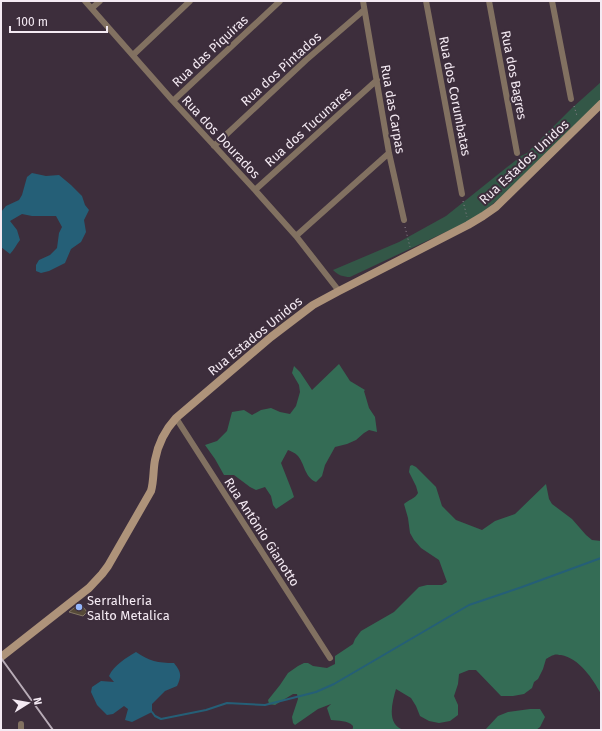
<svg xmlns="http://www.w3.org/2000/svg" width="602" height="731" font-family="'Fira Sans',sans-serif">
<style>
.green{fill:#335747}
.forest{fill:#346c55}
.water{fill:#255f77}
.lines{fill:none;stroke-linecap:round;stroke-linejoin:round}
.stream{stroke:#255f77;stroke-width:2}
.building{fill:#564a38;stroke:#847764}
.path{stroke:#928591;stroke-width:1;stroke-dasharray:1 3;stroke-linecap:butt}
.street{stroke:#827161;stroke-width:6}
.secondary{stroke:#ae937a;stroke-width:8}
.rail{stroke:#b8acb7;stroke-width:2}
.poi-dot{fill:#95b7fd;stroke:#3d2e3c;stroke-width:1.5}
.labels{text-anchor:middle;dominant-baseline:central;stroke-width:4;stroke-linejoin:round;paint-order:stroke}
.street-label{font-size:13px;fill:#f4eaf3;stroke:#3d2e3c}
.poi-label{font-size:13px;fill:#f4eaf3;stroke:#3d2e3c;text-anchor:start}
</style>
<rect width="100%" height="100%" fill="#3d2e3c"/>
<path class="green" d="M 601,82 L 601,102 L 521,181 L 483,212 L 467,222 L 350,277 C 343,277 338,275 333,270 L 399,242 L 446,216 L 521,156 L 527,153 L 572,108 Z"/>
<path class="forest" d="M 339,364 L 350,381 L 365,390 L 364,391 L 369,408 L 375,417 L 377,432 L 369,430 L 364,433 L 356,440 L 347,444 L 335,447 L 325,465 L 322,476 L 316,482 C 304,477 305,463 297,455 C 295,453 291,451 288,450 L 281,463 L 292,491 L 294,497 L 276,509 L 273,505 L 271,496 L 265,487 L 256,490 L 250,487 L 234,475 L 224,475 L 215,459 L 205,445 L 217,441 L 227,431 L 232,412 L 244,410 L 252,415 L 261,410 L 271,408 L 280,412 L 290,414 L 296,406 L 300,392 L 299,385 L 292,373 L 294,366 L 300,372 L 312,390 Z
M 412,465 L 416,467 L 436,487 L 442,506 L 456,520 L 482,530 L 495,521 L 515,514 L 546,484 L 549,499 L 552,504 L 572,519 L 586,535 L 592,540 L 601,541 L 601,694 C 593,679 579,658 561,655 C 558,655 556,654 554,655 C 552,655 548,658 546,659 L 543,669 L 538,679 L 534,682 L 532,688 L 524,694 L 513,696 L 501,696 L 476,670 L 469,670 L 459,674 L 458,684 L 454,696 L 458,705 L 458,715 L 450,721 L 439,723 L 429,721 L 420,716 L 416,706 L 411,698 L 396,689 C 392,703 386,725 404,730 L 352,730 L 353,728 L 353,726 C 348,720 338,721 331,720 L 327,708 L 331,704 L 318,709 L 295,725 L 293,723 L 292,717 L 298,699 L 297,694 L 293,694 L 275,705 L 269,704 L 268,700 L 280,685 L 288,673 L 298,666 L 304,663 L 308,663 L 313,666 L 327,668 L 335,664 L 335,656 L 353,644 L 355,639 L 361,631 L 394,612 L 419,587 L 427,585 L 442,585 L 447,582 L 439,560 L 421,548 L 414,540 L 410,533 L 408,518 L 404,504 C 408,500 415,499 418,493 L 416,486 L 409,472 L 410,466 Z
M 530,709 L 540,709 L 545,717 L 540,727 L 536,730 L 485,730 L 498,716 L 508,712 Z"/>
<path class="water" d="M 32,173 L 46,176 L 59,175 L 71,185 L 82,196 L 85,205 L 89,210 L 84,220 L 86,232 L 81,242 L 71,249 L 65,263 L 49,271 L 41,273 L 36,271 L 36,265 L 39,260 L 50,255 L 57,248 L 59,233 L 62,227 L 56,216 L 32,216 L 22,214 L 10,221 L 17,230 L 20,240 C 16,245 14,250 10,254 L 1,247 L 1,212 L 6,206 L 19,200 L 22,195 L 27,177 Z
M 136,652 C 149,661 158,663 174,663 C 181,672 182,675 177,686 L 165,691 L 152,704 L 152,712 L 132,722 L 125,720 L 128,709 L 124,706 L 113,714 L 107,715 L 97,705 L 91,692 L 92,687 L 101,681 L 114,682 L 109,676 C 114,665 126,658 136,652 Z"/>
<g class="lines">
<path class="stream" d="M 152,712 L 155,716 L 161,719 L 206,710 L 227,703 L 265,705 L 316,692 L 334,684 L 469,605 L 522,587 L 601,558"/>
</g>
<path class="building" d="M 80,603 L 87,612 L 83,616 L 69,612 Z"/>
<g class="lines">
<path class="path" d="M 574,106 L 577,116
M 519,159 L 524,169
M 463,201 L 467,217
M 405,227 L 410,247"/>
<path class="street" d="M 85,1 L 173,101 L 255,190 L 296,236 L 339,291
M 363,1 L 389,153 L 404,220
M 426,1 L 462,194
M 489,1 L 517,153
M 552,1 L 571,99
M 92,8 L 100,1
M 133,55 L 190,1
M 173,101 L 280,1
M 214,146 L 306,60 L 364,10
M 255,190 L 377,80
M 296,236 L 389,153
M 176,418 L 330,658
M 21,730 L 21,724"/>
<path class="secondary" d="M 1,657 L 89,588 L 102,574 L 108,566 L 151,491 C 154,481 153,470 155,460 C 158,444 165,430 176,418 L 271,337 L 313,305 L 339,291 L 468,225 L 483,216 L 496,207 L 601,104"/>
<path class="rail" d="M 1,658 L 53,730"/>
</g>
<circle class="poi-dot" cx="79" cy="607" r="4"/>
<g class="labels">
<g class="street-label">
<text transform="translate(210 51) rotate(-43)">Rua das Piquiras</text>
<text transform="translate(281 69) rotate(-42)">Rua dos Pintados</text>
<text transform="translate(514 75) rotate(79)">Rua dos Bagres</text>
<text transform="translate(455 96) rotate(79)">Rua dos Corumbatas</text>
<text transform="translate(393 109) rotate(80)">Rua das Carpas</text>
<text transform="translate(308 127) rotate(-42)">Rua dos Tucunares</text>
<text transform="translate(221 137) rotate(47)">Rua dos Dourados</text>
<text transform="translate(524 162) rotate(-43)">Rua Estados Unidos</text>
<text transform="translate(255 336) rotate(-39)">Rua Estados Unidos</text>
<text transform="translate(262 532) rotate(57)">Rua Antônio Gianotto</text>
</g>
<g class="poi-label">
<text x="87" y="600">Serralheria<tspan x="87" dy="15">Salto Metalica</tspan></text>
</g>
</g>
<rect width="602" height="731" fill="none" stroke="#f4eaf3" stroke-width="4"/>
<g transform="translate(28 703) rotate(79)" stroke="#3d2e3c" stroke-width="3" paint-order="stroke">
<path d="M0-3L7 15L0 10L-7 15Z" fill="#f4eaf3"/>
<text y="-6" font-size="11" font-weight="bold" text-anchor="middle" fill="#f4eaf3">N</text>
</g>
<path d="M10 26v6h97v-6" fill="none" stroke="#f4eaf3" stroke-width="2"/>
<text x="16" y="26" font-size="12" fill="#f4eaf3" stroke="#3d2e3c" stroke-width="3" paint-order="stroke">100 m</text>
</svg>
